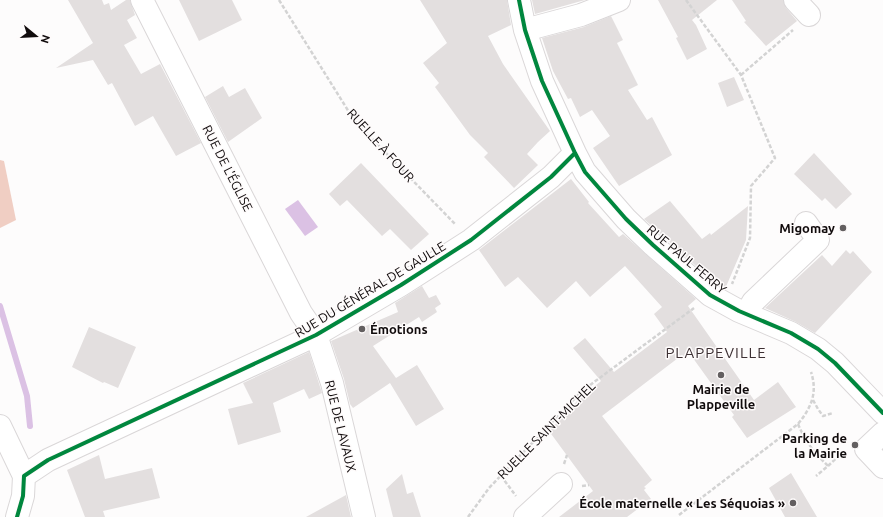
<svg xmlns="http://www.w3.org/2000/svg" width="883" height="517" font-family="Ubuntu,sans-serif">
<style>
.forest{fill:#f0cec3}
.water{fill:#dbc1e4}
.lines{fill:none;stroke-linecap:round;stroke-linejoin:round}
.stream{stroke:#dbc1e4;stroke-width:6}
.building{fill:#e3dfdf}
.minor-casing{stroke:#dad7d8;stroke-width:24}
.path{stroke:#d3d3d3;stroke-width:2.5;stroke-dasharray:4 2;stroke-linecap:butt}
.minor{stroke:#fff;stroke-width:22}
.cycleway-casing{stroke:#fefbfb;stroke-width:6}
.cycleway{stroke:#00873e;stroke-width:4}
.poi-dot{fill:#635f60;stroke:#fefbfb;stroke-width:1.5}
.labels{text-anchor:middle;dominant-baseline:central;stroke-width:3;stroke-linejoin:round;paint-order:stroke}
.street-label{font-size:13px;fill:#100b0c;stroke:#fefbfb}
.poi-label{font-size:13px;font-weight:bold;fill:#100b0c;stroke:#fefbfb;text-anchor:end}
.quarter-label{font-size:15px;letter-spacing:1px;fill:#3c3033;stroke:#fefbfb}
</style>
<rect width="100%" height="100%" fill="#fdfcfc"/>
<path class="forest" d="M 0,160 L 4,161 L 16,220 L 0,228 Z"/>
<path class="water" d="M 298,200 L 318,227 L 305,236 L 285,209 Z"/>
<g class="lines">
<path class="stream" d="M 0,306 L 27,396 L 30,426"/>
</g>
<path class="building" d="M 68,0 L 102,0 L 104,5 L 109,3 L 111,10 L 126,0 L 130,0 L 135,15 L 127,20 L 137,38 L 124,45 L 141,74 L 160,64 L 201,143 L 176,156 L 153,116 L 135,126 L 112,83 L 108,85 L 93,60 L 56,68 L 93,43 Z
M 179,0 L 232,0 L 242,20 L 199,41 Z
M 420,0 L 507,0 L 511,25 L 488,36 L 503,64 L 550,131 L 538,142 L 527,154 L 538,165 L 514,188 L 484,157 L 488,153 L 470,135 L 435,87 L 439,83 L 423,63 L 447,43 Z
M 532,0 L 585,0 L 535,14 Z
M 658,0 L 717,0 L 692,20 L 696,25 L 707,49 L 687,60 L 676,38 L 678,37 Z
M 732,0 L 783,0 L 786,8 L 797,21 L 766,46 L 744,22 L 746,21 Z
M 611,16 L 623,40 L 617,43 L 638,85 L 628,90 L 647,120 L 652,117 L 672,155 L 619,186 L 593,148 L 610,136 L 592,110 L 580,117 L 571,98 L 568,99 L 553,71 L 542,38 L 584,27 Z
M 734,77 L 744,100 L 727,107 L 718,83 Z
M 223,86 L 229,97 L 245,88 L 262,118 L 228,142 L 205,97 Z
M 814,153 L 852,194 L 836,209 L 825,198 L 822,201 L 794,174 Z
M 361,163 L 429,234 L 411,250 L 390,229 L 382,236 L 347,200 L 340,206 L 329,194 Z
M 571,179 L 589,202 L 588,203 L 619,237 L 623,234 L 696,299 L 688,306 L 754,400 L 778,382 L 796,407 L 747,438 L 732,417 L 734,415 L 690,354 L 685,358 L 682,355 L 602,416 L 652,480 L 644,487 L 646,488 L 644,490 L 651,499 L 627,517 L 559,517 L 593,491 L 549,431 L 579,399 L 601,381 L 573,348 L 585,338 L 614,372 L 667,332 L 654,314 L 662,307 L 625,266 L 590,297 L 576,281 L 547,308 L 518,277 L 505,287 L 479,250 Z
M 670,201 L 702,239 L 710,233 L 711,235 L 748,206 L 746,240 L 725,289 L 717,285 L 644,219 Z
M 846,250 L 850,254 L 853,251 L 872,272 L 815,333 L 796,322 L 765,308 L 822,255 L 832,266 Z
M 422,286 L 429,298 L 436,295 L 441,304 L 435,308 L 437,312 L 422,322 L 419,317 L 373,346 L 396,378 L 417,365 L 444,409 L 416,426 L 390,383 L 353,408 L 350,404 L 344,379 L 331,341 L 398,312 L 395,303 Z
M 89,327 L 136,347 L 118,388 L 104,382 L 103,383 L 72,367 Z
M 309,352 L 322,393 L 309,399 L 304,389 L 273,403 L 281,432 L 238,445 L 228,409 L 253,403 L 243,383 Z
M 99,455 L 105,479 L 152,468 L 160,498 L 103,511 L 105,517 L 85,517 L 67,470 Z
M 791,473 L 817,517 L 785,517 L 769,488 Z
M 402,474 L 407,494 L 413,492 L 421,517 L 393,517 L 386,489 Z
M 346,495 L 351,517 L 306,517 Z"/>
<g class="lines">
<g class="minor-casing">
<path id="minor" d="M 142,0 L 301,313 L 316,335 L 332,383 L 364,517
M 519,0 L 525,30 L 542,81 L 575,153 L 585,172 L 626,219 L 653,245 L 710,295 L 739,311 L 791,333 L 818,349 L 835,363 L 883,413
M 795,0 L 809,15
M 525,30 L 581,15 L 619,0
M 746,314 L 753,302 L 818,240 L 806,223
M 0,426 L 24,476
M 883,433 L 866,449 L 883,467
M 17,517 L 23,496 L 24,476 L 48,460 L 316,335 L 401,285 L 471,240 L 551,177 L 575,153
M 525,517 L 561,484"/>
</g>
<path class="path" d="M 279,0 L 354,120 L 456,225
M 686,0 L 741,75 L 775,158 L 751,186 L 750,238 L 732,284
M 741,75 L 793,30
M 813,400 L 818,409 L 823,416 L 833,413
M 798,424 C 806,443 814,452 828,466 L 816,476
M 564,464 L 567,455
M 828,466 L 845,450
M 501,476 L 516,496
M 582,486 L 589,485
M 679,515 L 798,424 C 811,408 818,393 811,372
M 468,517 L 489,488 L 582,391 L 694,308"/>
<use href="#minor" class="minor"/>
<g class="cycleway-casing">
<path id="cycleway" d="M 519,0 L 525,30 L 542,81 L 575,153 L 585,172 L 626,219 L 653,245 L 710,295 L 739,311 L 791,333 L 818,349 L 835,363 L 883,413
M 17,517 L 23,496 L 24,476 L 48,460 L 316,335 L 401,285 L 471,240 L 551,177 L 575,153"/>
</g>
<use href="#cycleway" class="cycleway"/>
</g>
<g class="poi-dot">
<circle cx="843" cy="228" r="4"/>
<circle cx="362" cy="329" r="4"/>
<circle cx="721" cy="375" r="4"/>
<circle cx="855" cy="445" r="4"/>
<circle cx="793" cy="503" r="4"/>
</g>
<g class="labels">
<g class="street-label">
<text transform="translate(381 145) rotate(48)">RUELLE À FOUR</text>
<text transform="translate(228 168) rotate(63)">RUE DE L'ÉGLISE</text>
<text transform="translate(687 259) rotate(40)">RUE PAUL FERRY</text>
<text transform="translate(370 289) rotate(-31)">RUE DU GÉNÉRAL DE GAULLE</text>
<text transform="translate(341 426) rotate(76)">RUE DE LAVAUX</text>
<text transform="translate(546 430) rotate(-45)">RUELLE SAINT-MICHEL</text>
</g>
<g class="poi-label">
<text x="835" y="228">Migomay</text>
<text x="370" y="329" text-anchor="start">Émotions</text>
<text x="721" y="389" text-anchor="middle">Mairie de<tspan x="721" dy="15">Plappeville</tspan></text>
<text x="847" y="438">Parking de<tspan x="847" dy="15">la Mairie</tspan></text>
<text x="785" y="503">École maternelle « Les Séquoias »</text>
</g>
<g class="quarter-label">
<text x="716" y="352">PLAPPEVILLE</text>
</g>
</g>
<g transform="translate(36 36) rotate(108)" stroke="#fefbfb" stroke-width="3" paint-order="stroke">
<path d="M0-3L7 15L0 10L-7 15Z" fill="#100b0c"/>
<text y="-6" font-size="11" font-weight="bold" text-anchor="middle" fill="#100b0c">N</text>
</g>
</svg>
